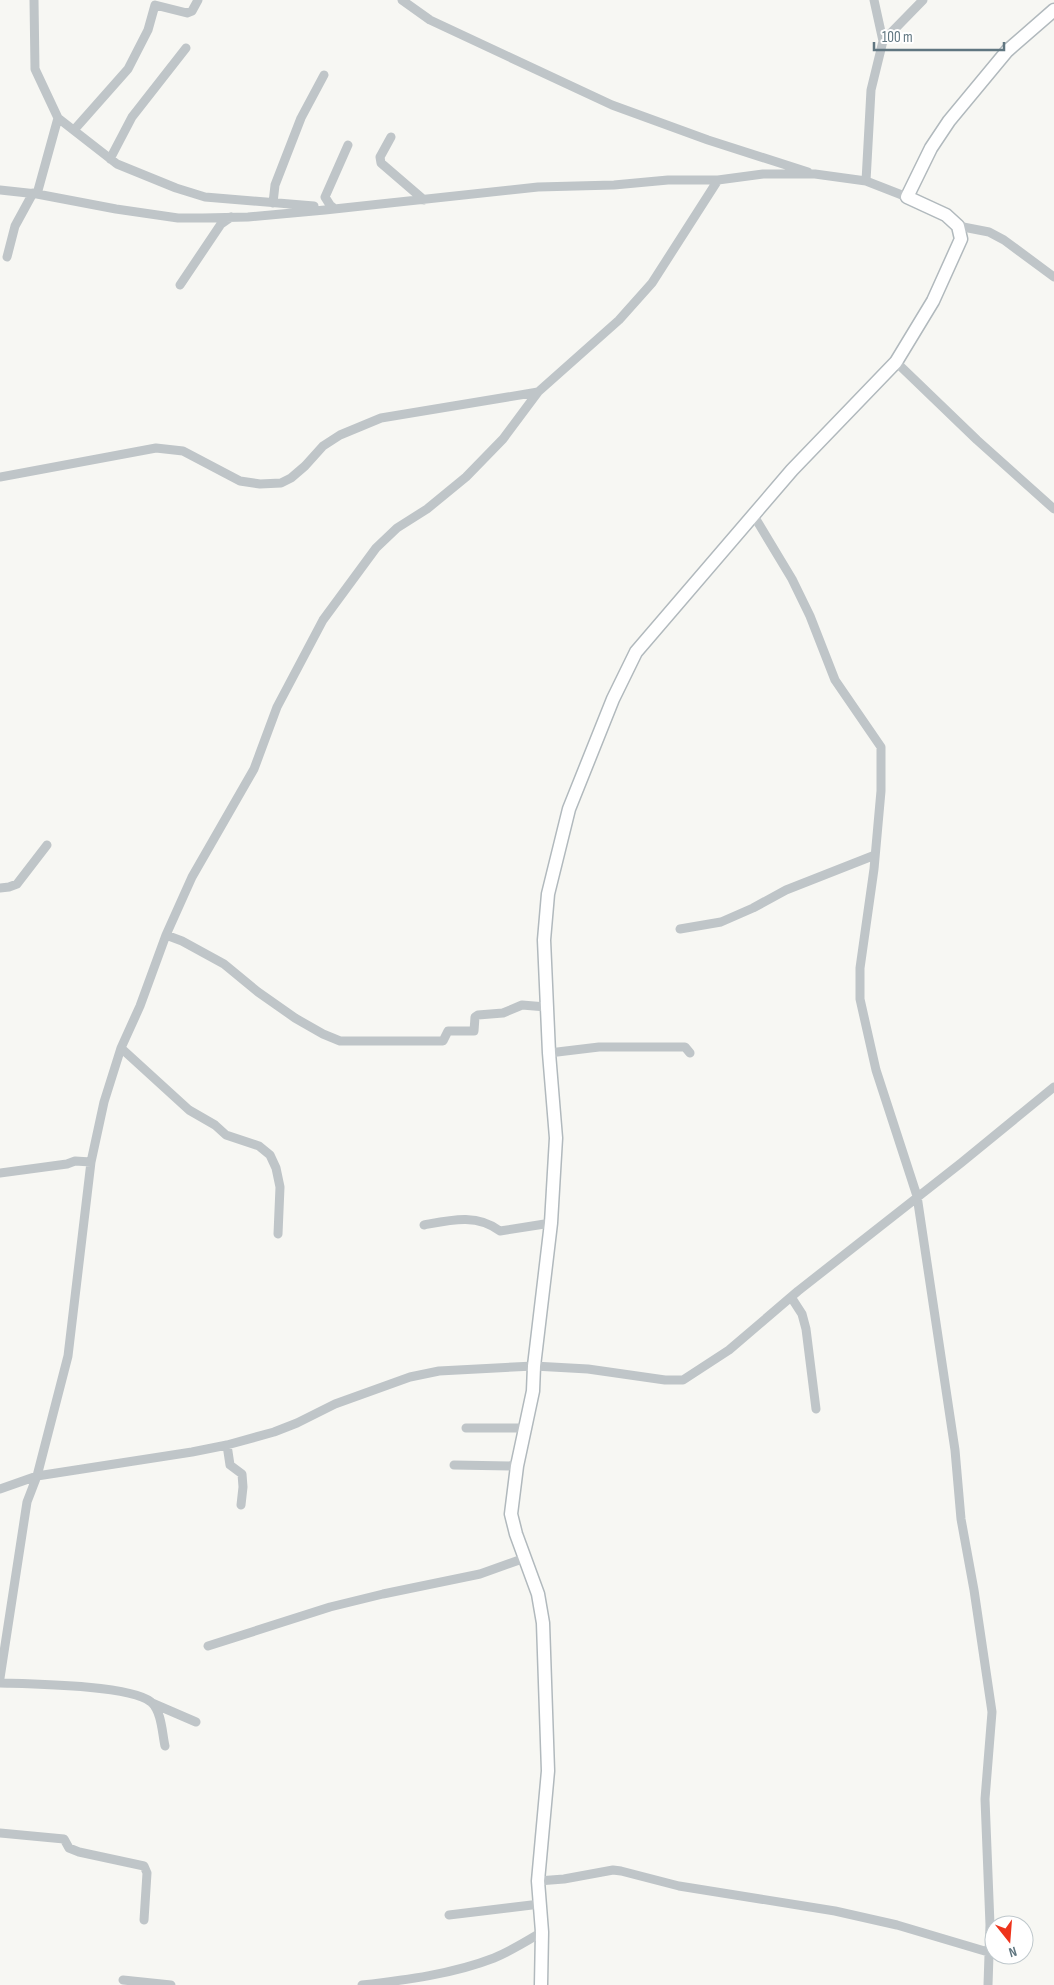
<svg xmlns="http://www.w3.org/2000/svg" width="1054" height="1985" font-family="'Sofia Sans Condensed',sans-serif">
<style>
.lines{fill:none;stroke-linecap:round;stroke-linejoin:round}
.secondary-casing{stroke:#b1b9bd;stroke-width:15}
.street{stroke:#bfc5c8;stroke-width:9}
.secondary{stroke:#fff;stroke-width:12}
</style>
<rect width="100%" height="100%" fill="#f7f7f3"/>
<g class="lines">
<g class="secondary-casing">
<path id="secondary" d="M 541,1985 L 542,1932 L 538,1881 L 548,1771 L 543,1623 L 538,1594 L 516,1534 L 511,1514 L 517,1466 L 533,1391 L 534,1366 L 551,1223 L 556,1138 L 549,1053 L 544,940 L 548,894 L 569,809 L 613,699 L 636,652 L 792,470 L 896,362 L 933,301 L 961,239 L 958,226 L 946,215 L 907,197 L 931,148 L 949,121 L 1007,51 L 1054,10"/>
</g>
<path class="street" d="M 34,0 L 35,69 L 58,118 L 117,164 L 176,188 L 205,197 L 314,206
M 402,0 L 430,20 L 612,105 L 708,140 L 808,172
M 883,41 L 923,0
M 74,130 L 128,69 L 148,30 L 155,5 L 187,13 L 192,11 L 198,0
M 391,137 L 380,157 L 381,163 L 424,200
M 110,159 L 132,117 L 186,48
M 866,181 L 871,90 L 883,41 L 874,0
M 0,190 L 37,194 L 116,209 L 178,218 L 203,218 L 248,217 L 325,210 L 538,187 L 614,185 L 668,180 L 718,180 L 763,174 L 815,174 L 866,181 L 907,197
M 37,194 L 58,118
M 273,203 L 275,185 L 301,118 L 324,75
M 335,209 L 330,205 L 325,197 L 348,145
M 958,226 L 989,232 L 1004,240 L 1054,277
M 7,257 L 15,226 L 33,193
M 180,285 L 221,224 L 231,217
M 896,362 L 977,440 L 1054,509
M 0,477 L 156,448 L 183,451 L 240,481 L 260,484 L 281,483 L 291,478 L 305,466 L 323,446 L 340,435 L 381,418 L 538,392
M 754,516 L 792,579 L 810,616 L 835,680 L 881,747 L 881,791 L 874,869 L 860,968 L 860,999 L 876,1070 L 917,1196 L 955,1450 L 961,1519 L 974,1590 L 992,1712 L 985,1799 L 990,1925 L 988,1985
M 0,888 L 9,887 L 17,884 L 47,845
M 680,929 L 721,922 L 753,908 L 786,890 L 875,855
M 166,935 L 182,941 L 224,964 L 258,992 L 295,1018 L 323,1034 L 340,1041 L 443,1041 L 448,1031 L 474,1031 L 475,1017 L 478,1015 L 503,1013 L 522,1005 L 546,1007
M 121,1048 L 189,1110 L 215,1125 L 226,1135 L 259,1146 L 270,1155 L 276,1168 L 280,1187 L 278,1234
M 549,1053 L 599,1047 L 685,1047 L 690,1053
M 0,1173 L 67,1164 L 75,1161 L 91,1162
M 424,1225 C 450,1220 477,1213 500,1231 L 551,1223
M 791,1297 L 802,1314 L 806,1329 L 816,1409
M 466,1428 L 525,1428
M 227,1445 L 230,1465 L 242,1474 L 243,1487 L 241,1505
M 454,1465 L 517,1466
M 0,1489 L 37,1476 L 192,1452 L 227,1445 L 274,1432 L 297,1423 L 335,1404 L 410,1377 L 439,1371 L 534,1366 L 588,1369 L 665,1380 L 683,1380 L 729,1350 L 798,1291 L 961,1163 L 1054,1087
M 208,1646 L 330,1607 L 383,1594 L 480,1574 L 525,1558
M 0,1678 L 27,1502 L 37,1476 L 68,1356 L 91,1162 L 104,1102 L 121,1048 L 140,1006 L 166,935 L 192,877 L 254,769 L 277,707 L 323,620 L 376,548 L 397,528 L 427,509 L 466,477 L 503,439 L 538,392 L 619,320 L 652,283 L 718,180
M 0,1683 C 30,1684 131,1685 151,1702 C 162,1712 162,1733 165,1746
M 152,1703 L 196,1722
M 0,1833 L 64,1839 L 69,1848 L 79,1852 L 144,1866 L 147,1873 L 144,1920
M 538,1881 L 564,1879 L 613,1870 L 621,1871 L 679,1886 L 835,1911 L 897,1925 L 988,1952
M 449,1915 L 540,1904
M 123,1980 L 171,1985
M 362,1985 C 406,1980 453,1974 494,1958 C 511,1951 527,1941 542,1932"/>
<use href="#secondary" class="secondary"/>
</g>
<g transform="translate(1009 1940) rotate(163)"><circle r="24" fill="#ffffff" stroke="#bfc8cc"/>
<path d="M0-4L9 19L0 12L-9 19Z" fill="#ee341c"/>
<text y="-8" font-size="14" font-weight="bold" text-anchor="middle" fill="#607680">N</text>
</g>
<path d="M874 42v8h130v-8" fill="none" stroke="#607680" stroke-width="2.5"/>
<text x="882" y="42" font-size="15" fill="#607680" stroke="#ffffff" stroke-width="4" paint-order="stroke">100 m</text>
</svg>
